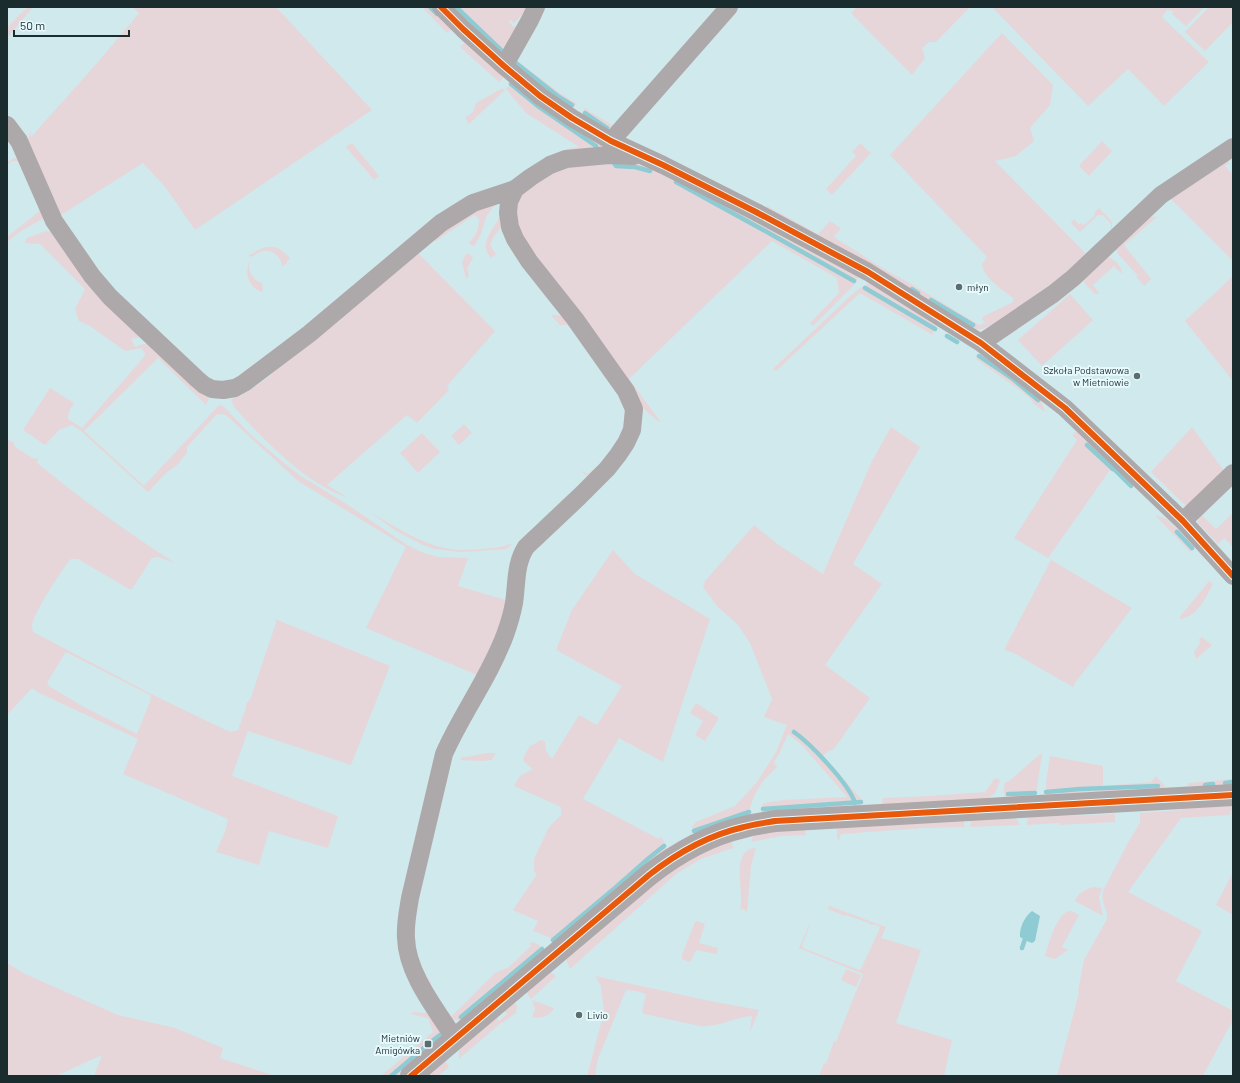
<svg xmlns="http://www.w3.org/2000/svg" width="1240" height="1083" font-family="Barlow,sans-serif">
<style>
.green{fill:#e6d6d9;fill-rule:evenodd}
.water{fill:#8fcbd3}
.lines{fill:none;stroke-linecap:round;stroke-linejoin:round}
.stream{stroke:#8fcbd3;stroke-width:4.5}
.minor{stroke:#ada8aa;stroke-width:18}
.tertiary{stroke:#ada8aa;stroke-width:22}
.cycleway-casing{stroke:#e7f9fc;stroke-width:8}
.cycleway{stroke:#e8590c;stroke-width:6}
.poi-dot{fill:#5a6e70;stroke:#e7f9fc;stroke-width:1.5}
.labels{text-anchor:middle;dominant-baseline:central;stroke-width:4;stroke-linejoin:round;paint-order:stroke}
.poi-label{font-size:10px;fill:#1a2c2e;stroke:#e7f9fc;text-anchor:start}
</style>
<rect width="100%" height="100%" fill="#d0e9ec"/>
<path class="green" d="M 29,7 L 33,7 L 7,38 L 7,28 L 22,12 Z
M 133,7 L 276,7 L 372,110 L 195,230 L 166,188 L 143,163 L 61,215 L 81,246 L 74,244 L 27,141 L 31,131 L 31,137 L 98,62 L 139,13 Z
M 422,7 L 432,7 L 452,27 L 451,30 L 447,33 Z
M 451,7 L 530,7 L 524,19 L 521,16 L 514,23 L 510,20 L 509,22 L 514,27 L 517,26 L 501,54 Z
M 857,7 L 970,7 L 936,42 L 929,42 L 922,48 L 925,58 L 912,75 L 851,13 Z
M 992,7 L 1204,7 L 1186,26 L 1172,14 L 1173,11 L 1167,10 L 1162,17 L 1209,62 L 1164,106 L 1128,69 L 1088,106 Z
M 1209,7 L 1233,7 L 1233,22 L 1205,51 L 1185,32 Z
M 538,17 L 541,18 L 518,53 L 517,61 L 557,91 L 577,104 L 571,109 L 516,67 L 514,58 Z
M 1002,33 L 1053,85 L 1050,105 L 1030,128 L 1034,141 L 1016,156 L 995,161 L 1089,257 L 996,323 L 982,329 L 975,329 L 766,208 L 767,206 L 818,234 L 830,221 L 841,228 L 834,237 L 884,269 L 913,285 L 979,325 L 985,323 L 982,319 L 984,316 L 1013,302 L 1013,298 C 1003,290 983,278 982,264 L 987,257 L 890,155 Z
M 468,40 L 504,73 L 502,80 L 499,82 L 460,47 Z
M 513,82 L 604,147 L 549,156 L 567,149 L 579,147 L 526,113 L 506,89 L 469,124 L 465,118 L 473,112 L 476,103 L 501,89 L 506,89 Z
M 584,108 L 614,126 L 610,131 L 583,116 Z
M 1102,141 L 1112,151 L 1089,176 L 1079,166 Z
M 352,143 L 379,176 L 374,180 L 346,147 Z
M 860,143 L 871,153 L 832,195 L 826,189 L 856,156 L 852,152 Z
M 14,158 L 19,159 L 26,171 L 29,174 L 46,213 L 44,218 L 21,231 L 7,242 L 7,237 L 41,210 L 18,161 L 12,161 L 7,165 L 7,163 Z
M 1227,160 L 1230,163 L 1225,166 L 1233,175 L 1233,261 L 1170,198 Z
M 628,161 L 645,166 L 694,188 L 859,277 L 854,285 L 813,326 L 810,323 L 839,293 L 837,278 L 772,241 L 629,379 L 660,421 L 659,422 L 645,410 L 639,402 L 519,237 L 515,201 L 521,190 L 557,167 Z
M 496,204 L 487,215 L 481,234 L 475,245 L 472,246 L 469,243 C 476,235 479,230 479,219 L 474,215 L 436,241 L 433,241 L 417,252 L 495,331 L 447,386 L 449,390 L 417,423 L 407,415 L 327,485 L 347,497 C 308,486 261,437 234,407 L 231,400 L 234,397 L 241,396 L 266,379 L 452,219 Z
M 1099,208 L 1112,222 L 1112,230 L 1111,232 L 1111,224 L 1103,215 L 1098,215 L 1080,232 L 1071,223 L 1074,219 L 1079,225 L 1081,223 L 1084,225 L 1095,215 L 1094,213 Z
M 500,215 L 502,226 L 493,238 L 490,245 L 496,254 L 491,258 C 477,242 495,230 500,215 Z
M 1143,216 L 1157,217 L 1124,245 L 1151,279 L 1144,286 L 1136,277 L 1138,276 L 1118,254 L 1116,248 Z
M 46,231 L 51,232 L 140,337 L 131,339 L 135,347 L 143,344 L 151,344 L 208,393 L 209,398 L 206,405 L 158,358 L 84,431 L 144,486 L 218,406 L 222,405 L 251,435 L 285,464 L 301,476 L 348,505 L 407,545 L 424,553 L 438,557 L 468,558 L 458,586 L 509,601 L 507,614 L 477,675 L 366,628 L 406,547 L 298,481 L 226,415 L 221,414 L 216,415 L 187,447 L 187,453 L 177,465 L 165,474 L 148,492 L 80,430 L 72,425 L 59,430 L 45,445 L 23,430 L 50,388 L 74,403 L 69,411 L 68,419 L 82,428 L 144,357 L 145,353 L 141,348 L 125,351 L 90,326 L 79,321 L 75,309 L 85,289 L 40,244 L 25,243 L 27,238 Z
M 266,247 C 277,246 282,250 290,258 L 285,265 L 282,266 C 281,255 270,248 260,252 C 255,254 254,258 248,256 L 258,250 Z
M 466,254 L 469,254 L 473,258 L 467,268 L 469,276 L 466,279 L 462,262 Z
M 1106,256 C 1113,258 1123,266 1122,274 L 1114,266 L 1093,285 L 1100,294 L 1095,294 L 1085,284 L 1083,277 Z
M 250,260 C 247,270 252,280 262,283 L 263,290 L 261,292 C 248,287 244,271 250,260 Z
M 1233,276 L 1233,381 L 1185,321 Z
M 869,283 L 937,325 L 933,331 L 933,335 L 860,293 L 776,371 L 773,369 L 848,298 L 860,288 Z
M 1070,294 L 1093,320 L 1042,366 L 1018,340 Z
M 551,315 C 559,314 569,319 575,324 L 621,390 L 625,397 L 628,413 L 624,432 L 619,442 L 611,454 L 591,476 L 587,476 L 579,470 L 588,474 C 595,468 603,462 609,455 C 623,436 631,411 619,389 L 574,325 L 560,325 Z
M 981,353 L 1041,400 L 1045,412 L 1034,404 L 1030,398 L 1017,388 L 976,359 Z
M 464,424 L 472,433 L 459,445 L 451,436 Z
M 891,427 L 920,447 L 853,564 L 882,584 L 825,665 L 870,698 L 836,746 L 832,750 L 828,751 L 823,756 L 863,801 L 861,806 L 764,814 L 761,807 L 764,803 L 784,800 L 847,797 L 802,745 L 788,734 L 779,754 L 774,762 L 777,767 L 763,781 L 754,796 L 749,811 L 751,817 L 697,834 L 694,833 L 692,827 L 696,822 L 735,806 L 757,782 L 776,752 L 787,725 L 764,717 L 772,699 L 750,643 L 738,625 L 717,606 L 703,587 L 705,581 L 754,525 L 776,543 L 823,574 L 872,461 Z
M 1192,427 L 1224,471 L 1188,508 L 1151,472 Z
M 1076,432 L 1079,433 L 1115,467 L 1112,472 L 1110,470 L 1048,558 L 1014,538 L 1077,440 L 1072,435 Z
M 422,433 L 440,452 L 418,473 L 400,453 Z
M 7,439 L 14,443 L 15,447 L 34,459 L 38,458 L 37,463 C 81,499 127,532 175,563 L 158,557 L 152,558 L 132,589 L 129,589 L 78,559 L 71,559 C 63,568 32,615 32,626 C 32,626 33,632 33,632 L 155,696 L 230,732 L 238,730 L 246,708 L 246,704 L 250,700 L 276,623 L 275,619 L 390,666 L 351,765 L 248,731 L 232,776 L 338,816 L 328,848 L 269,831 L 259,865 L 216,852 L 225,832 L 228,819 L 123,774 L 138,739 L 37,692 L 32,688 L 7,715 ZM 65,653 L 68,653 L 150,695 L 151,699 L 137,734 L 82,706 L 49,686 L 47,683 Z
M 369,511 C 392,525 419,543 445,548 C 457,551 470,550 482,549 C 492,548 503,548 512,543 L 509,547 L 506,549 L 462,552 L 435,549 L 423,545 L 396,531 Z
M 1233,513 L 1233,547 L 1224,538 L 1218,544 L 1197,522 L 1202,515 L 1216,529 Z
M 1155,515 L 1167,519 L 1195,547 L 1190,552 Z
M 613,550 L 635,574 L 710,619 L 663,762 L 619,738 L 583,799 L 659,839 L 661,836 L 667,849 L 555,942 L 549,937 L 533,931 L 538,921 L 513,910 L 537,874 L 534,872 L 534,859 L 549,827 L 561,815 L 561,807 L 514,786 L 520,776 L 533,769 L 524,762 L 523,758 L 530,746 C 535,744 538,741 542,740 L 545,742 L 546,751 L 552,759 L 579,715 L 597,725 L 622,686 L 556,650 L 572,610 Z
M 1051,560 L 1132,608 L 1075,683 L 1073,687 L 1012,652 L 1004,650 Z
M 1209,581 L 1213,584 C 1204,600 1200,613 1182,619 L 1179,618 Z
M 1202,637 L 1212,645 L 1196,659 L 1194,652 L 1200,643 L 1199,639 Z
M 696,703 L 719,718 L 705,741 L 695,735 L 703,721 L 690,713 Z
M 487,753 L 496,753 L 492,760 L 481,761 L 461,760 L 460,758 Z
M 1040,754 L 1042,754 L 1036,794 L 1034,797 L 1006,798 C 1002,794 1004,787 1005,782 L 1008,782 Z
M 1050,756 L 1103,766 L 1103,786 L 1151,782 L 1156,776 L 1165,786 L 1163,789 L 1046,795 L 1046,784 Z
M 995,778 L 1000,780 C 996,793 995,795 983,801 L 891,805 L 882,804 L 883,798 L 931,796 L 985,792 Z
M 1233,779 L 1233,786 L 1188,786 L 1188,783 Z
M 1232,806 L 1232,810 L 1230,812 L 1230,815 L 1181,818 L 1128,892 L 1202,931 L 1176,981 L 1233,1011 L 1233,1020 L 1203,1076 L 1057,1076 L 1079,993 L 1078,991 L 1084,960 L 1107,919 C 1108,908 1100,903 1103,891 L 1129,841 L 1140,823 L 1140,813 L 1181,810 L 1181,807 L 1191,808 Z
M 1061,813 L 1061,816 L 1115,814 L 1115,822 L 1059,825 L 1059,823 L 1026,825 L 1029,816 Z
M 1008,817 L 1018,820 L 1019,825 L 970,827 L 971,820 Z
M 963,819 L 965,827 L 924,828 L 841,834 L 839,840 L 837,839 L 837,827 Z
M 804,826 L 806,835 L 781,836 L 751,842 L 755,831 Z
M 731,838 L 733,848 L 701,859 L 676,874 L 570,969 L 566,959 L 663,872 Z
M 756,848 L 751,866 L 747,912 L 743,909 L 740,910 C 745,891 729,850 756,848 Z
M 1233,872 L 1233,915 L 1216,905 Z
M 1092,887 L 1102,888 L 1099,897 L 1103,916 L 1075,901 L 1075,900 L 1080,893 Z
M 829,906 L 886,927 L 881,938 L 921,950 L 896,1023 L 952,1040 L 944,1076 L 819,1076 L 824,1063 L 826,1064 L 834,1041 L 836,1042 L 863,974 L 799,948 L 809,925 L 810,925 L 802,945 L 803,948 L 859,970 L 861,969 L 880,928 L 880,927 L 874,924 L 871,925 L 869,923 L 846,915 L 845,916 L 828,909 Z
M 414,911 L 413,954 L 431,983 L 433,990 L 451,1017 L 495,973 L 509,967 L 531,946 L 530,944 L 532,942 L 539,945 L 544,951 L 460,1021 L 450,1019 L 413,959 Z
M 1068,911 L 1071,911 L 1079,915 L 1062,947 L 1068,950 L 1055,959 L 1045,956 C 1049,943 1055,918 1068,911 Z
M 697,921 L 705,924 L 699,943 L 718,948 L 717,954 L 696,950 L 691,961 L 689,962 L 682,959 L 682,955 L 695,922 Z
M 7,963 L 25,974 L 118,1015 L 175,1028 L 223,1048 L 220,1058 L 275,1076 L 94,1076 L 102,1055 L 56,1076 L 7,1076 Z
M 846,969 L 861,975 L 856,987 L 841,980 Z
M 549,971 L 556,976 L 531,999 L 526,992 Z
M 595,976 L 710,1001 L 759,1010 L 750,1032 L 752,1016 C 735,1017 716,1028 700,1026 L 644,1014 L 642,1011 L 646,994 L 636,991 L 626,990 L 598,1059 L 595,1076 L 587,1076 L 604,1012 L 601,986 Z
M 532,1000 L 554,1008 C 550,1016 541,1019 532,1017 L 535,1010 Z
M 514,1001 L 517,1006 L 516,1013 L 502,1023 L 502,1022 L 459,1059 L 459,1049 L 495,1015 L 499,1021 L 507,1014 L 503,1009 Z
M 412,1012 L 430,1013 L 444,1039 L 436,1046 L 430,1040 L 423,1045 L 429,1052 L 400,1076 L 381,1076 L 433,1032 L 428,1018 L 411,1014 Z
M 445,1060 L 449,1067 L 438,1076 L 422,1076 Z"/>
<path class="water" d="M 1032,911 L 1040,916 L 1035,941 L 1032,943 L 1029,942 L 1020,937 C 1019,928 1025,916 1032,911 Z"/>
<g class="lines">
<path class="stream" d="M 430,7 L 437,14
M 456,7 L 503,52
M 516,63 L 559,97 L 572,105
M 511,84 L 539,107 L 596,146
M 585,113 L 607,128
M 614,163 L 616,166 L 635,167 L 650,171
M 676,182 L 767,232 L 854,281
M 865,288 L 935,329
M 912,289 L 918,293
M 931,300 L 973,325
M 947,336 L 957,342
M 979,356 L 1013,379 L 1038,400
M 1087,445 L 1113,469
M 1116,471 L 1131,486
M 1177,532 L 1192,548
M 794,732 C 811,744 849,784 855,803
M 1225,783 L 1233,782
M 1205,785 L 1213,784
M 1046,792 L 1080,789 L 1158,786
M 1008,794 L 1035,793
M 763,809 L 861,802
M 694,831 L 749,812
M 553,940 L 615,888 L 649,858 L 664,846
M 1022,948 L 1025,939
M 461,1017 L 542,949
M 432,1041 L 440,1035
M 391,1076 L 425,1047"/>
<path class="minor" d="M 441,7 L 463,29 L 504,66 L 540,96 L 572,118 L 611,141 L 663,165 L 756,212 L 868,272 L 981,343 L 1065,408 L 1183,521 L 1233,576
M 504,66 L 530,20 L 536,7
M 7,125 L 19,141 L 54,221 L 92,276 L 110,297 L 197,379 L 204,385 L 212,389 L 223,390 L 235,388 L 244,383 L 309,334 L 441,223 L 473,203 L 515,189 L 531,177 L 550,165 L 566,159 L 609,155 L 634,156
M 611,141 L 729,7
M 981,343 L 1053,294 L 1073,278 L 1161,195 L 1233,147
M 1183,521 L 1233,473
M 455,1039 C 436,1009 407,974 406,938 C 405,924 408,911 410,898 L 444,754 C 462,713 489,678 505,635 C 509,624 512,614 514,603 C 517,583 515,564 526,547 L 580,496 L 607,469 L 618,455 L 626,443 L 632,430 L 634,409 L 626,391 L 611,370 L 575,319 L 529,261 L 515,239 L 510,227 L 508,213 L 509,202 L 515,189"/>
<path class="tertiary" d="M 411,1076 L 649,875 C 677,853 709,835 744,827 C 754,824 765,823 775,821 L 1233,795"/>
<g class="cycleway-casing">
<path id="cycleway" d="M 441,7 L 463,29 L 504,66 L 540,96 L 572,118 L 611,141 L 663,165 L 756,212 L 868,272 L 981,343 L 1065,408 L 1183,521 L 1233,576
M 411,1076 L 649,875 C 677,853 709,835 744,827 C 754,824 765,823 775,821 L 1233,795"/>
</g>
<use href="#cycleway" class="cycleway"/>
</g>
<g class="poi-dot">
<circle cx="959" cy="287" r="4"/>
<circle cx="1137" cy="376" r="4"/>
<circle cx="579" cy="1015" r="4"/>
<rect x="424" y="1040" width="8" height="8" rx="2"/>
</g>
<g class="labels">
<g class="poi-label">
<text x="967" y="287">młyn</text>
<text x="1129" y="370" text-anchor="end">Szkoła Podstawowa<tspan x="1129" dy="12">w Mietniowie</tspan></text>
<text x="587" y="1015">Livio</text>
<text x="420" y="1038" text-anchor="end">Mietniów<tspan x="420" dy="12">Amigówka</tspan></text>
</g>
</g>
<rect width="1240" height="1083" fill="none" stroke="#1a2c2e" stroke-width="16"/>
<path d="M14 30v6h115v-6" fill="none" stroke="#1a2c2e" stroke-width="2"/>
<text x="20" y="30" font-size="12" fill="#1a2c2e" stroke="#e7f9fc" stroke-width="3" paint-order="stroke">50 m</text>
</svg>
